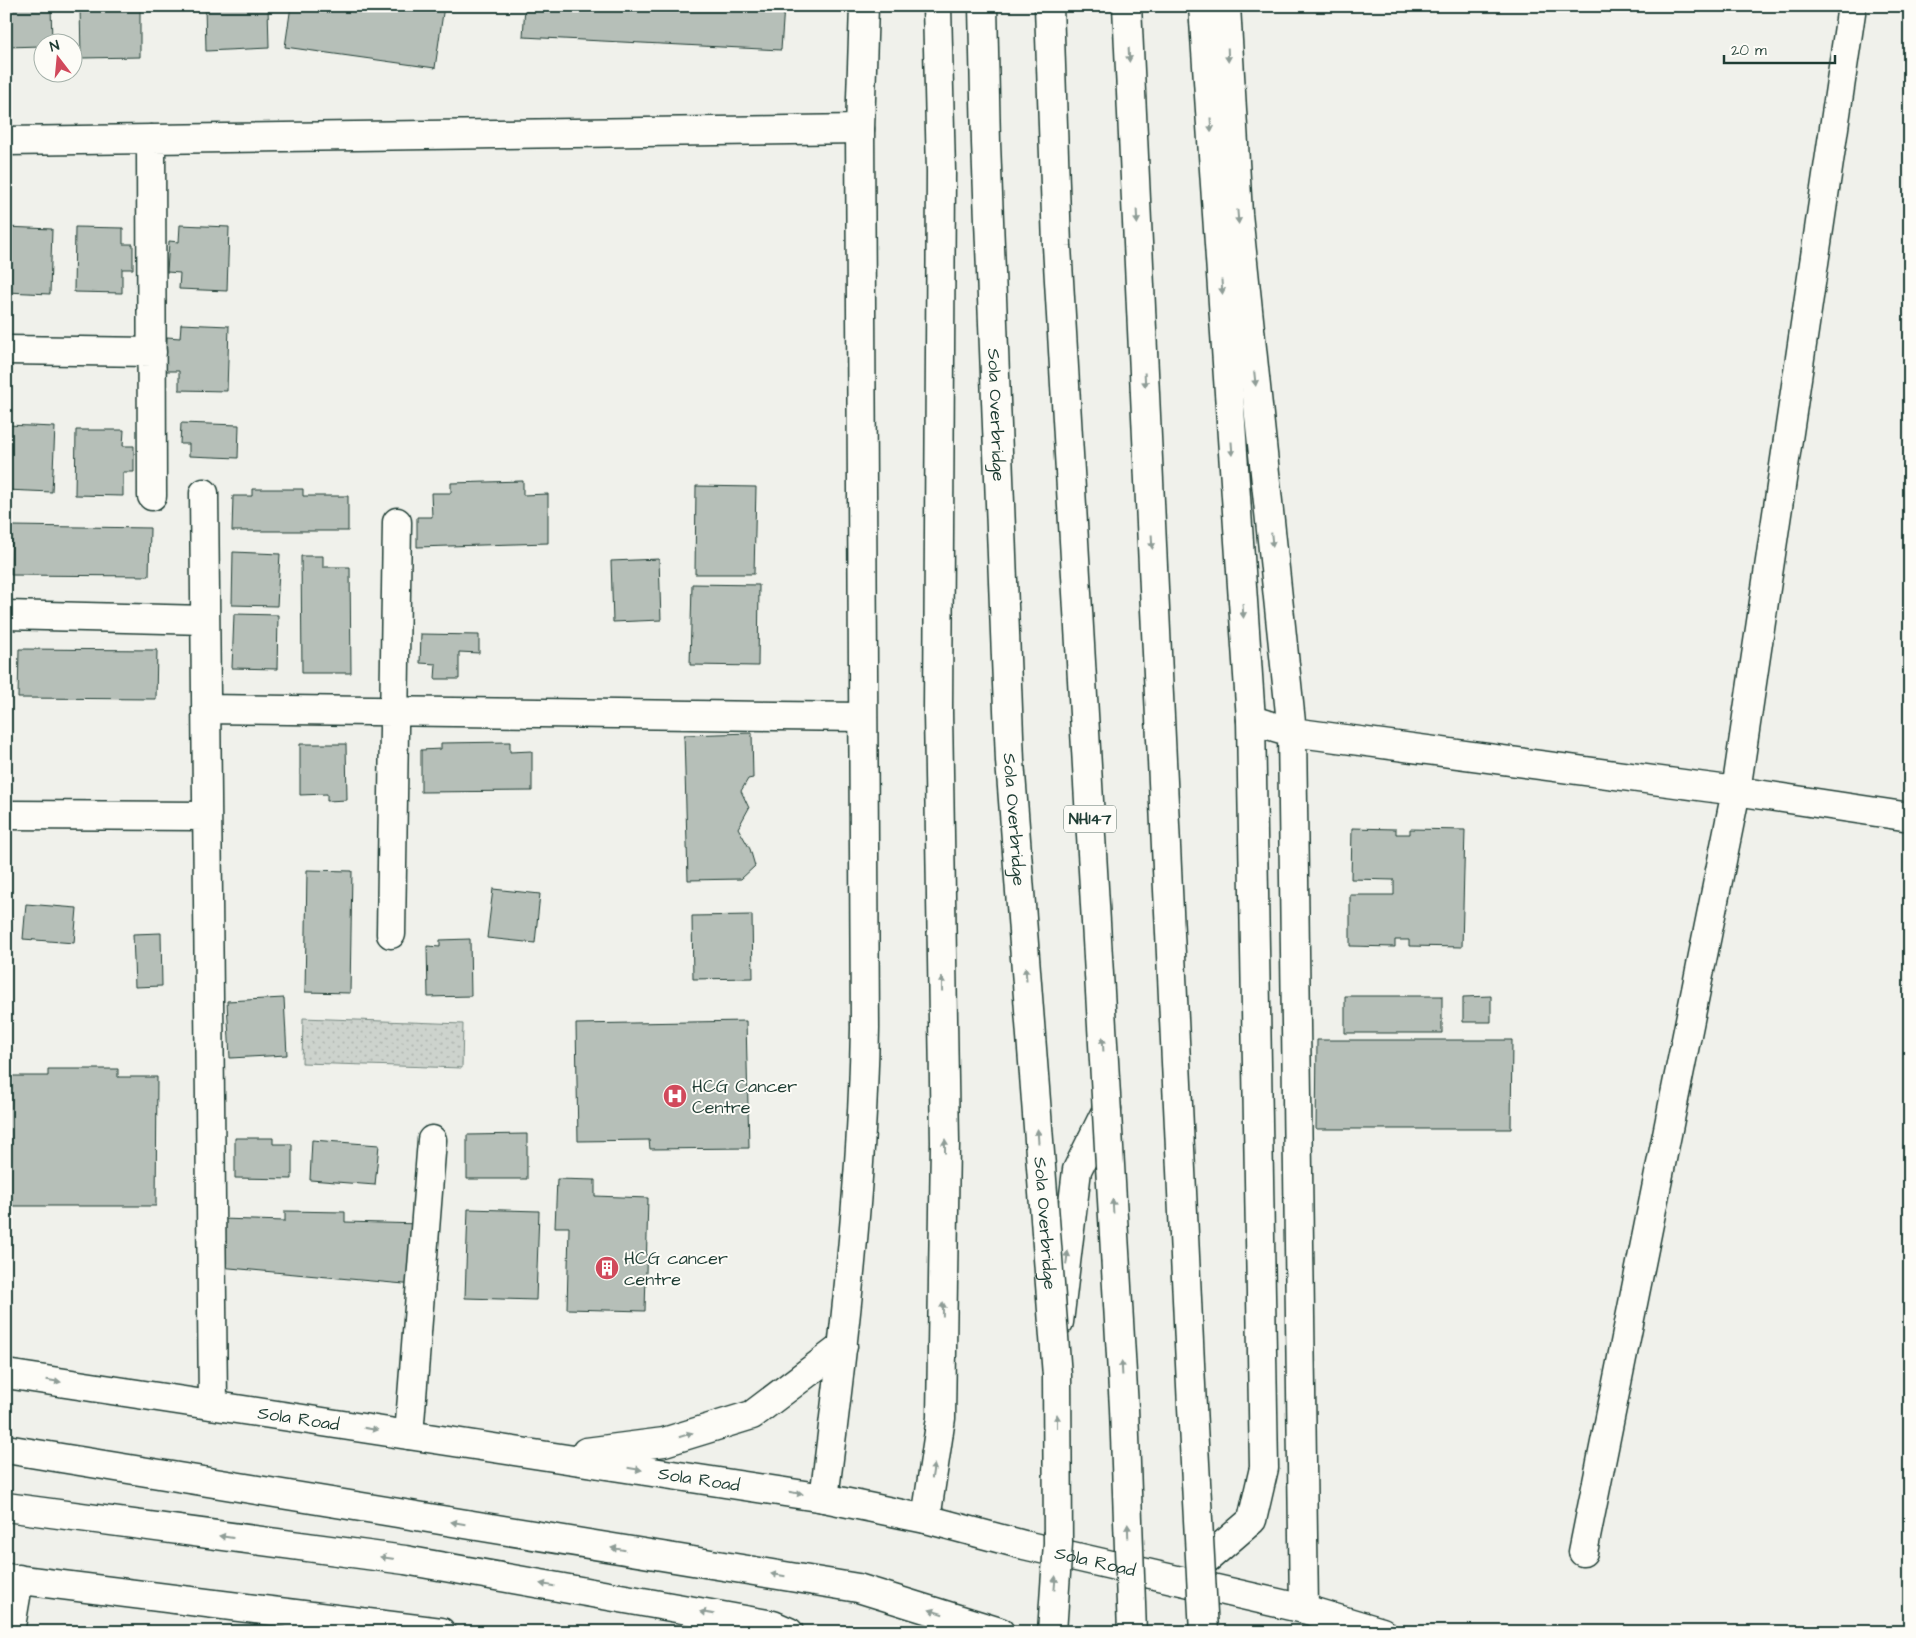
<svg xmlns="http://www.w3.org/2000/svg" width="1916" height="1638" font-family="'Architects Daughter',sans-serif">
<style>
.grass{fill:url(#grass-dots);stroke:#768880}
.building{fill:#b6bfb8;stroke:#1f3d34}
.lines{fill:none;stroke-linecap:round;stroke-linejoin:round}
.minor-casing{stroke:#1f3d34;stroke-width:31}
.tertiary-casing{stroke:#1f3d34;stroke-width:31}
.secondary-casing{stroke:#1f3d34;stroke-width:31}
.trunk-casing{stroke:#1f3d34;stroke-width:31}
.minor{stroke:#fdfcf7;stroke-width:28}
.tertiary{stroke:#fdfcf7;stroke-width:28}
.secondary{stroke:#fdfcf7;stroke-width:28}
.trunk{stroke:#fdfcf7;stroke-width:28}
.secondary-bridge-casing{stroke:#1f3d34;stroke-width:31;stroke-linecap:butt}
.trunk-bridge-casing{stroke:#1f3d34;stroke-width:31;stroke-linecap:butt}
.secondary-bridge{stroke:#fdfcf7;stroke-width:28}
.trunk-bridge{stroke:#fdfcf7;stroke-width:28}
.oneway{fill:#8e9c96}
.labels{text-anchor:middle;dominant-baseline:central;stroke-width:4;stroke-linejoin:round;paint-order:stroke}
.shield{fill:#fdfcf7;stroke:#62766e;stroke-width:1}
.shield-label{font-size:16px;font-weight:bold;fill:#1f3d34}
.street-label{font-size:18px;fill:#1f3d34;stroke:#fdfcf7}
.poi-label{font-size:18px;fill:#1f3d34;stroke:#fdfcf7;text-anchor:start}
</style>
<defs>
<pattern id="grass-dots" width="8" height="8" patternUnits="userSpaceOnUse" patternTransform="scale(1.25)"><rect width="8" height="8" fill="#cdd3cd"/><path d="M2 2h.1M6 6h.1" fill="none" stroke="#b0b6b1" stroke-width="1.8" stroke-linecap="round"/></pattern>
</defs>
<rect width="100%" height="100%" fill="#f0f1eb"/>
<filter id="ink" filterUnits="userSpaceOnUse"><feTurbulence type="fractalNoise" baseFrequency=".02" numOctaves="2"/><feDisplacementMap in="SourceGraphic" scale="10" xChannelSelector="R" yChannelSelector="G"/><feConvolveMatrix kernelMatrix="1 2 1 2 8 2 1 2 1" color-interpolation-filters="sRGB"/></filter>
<g filter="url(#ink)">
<path class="grass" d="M 303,1018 L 463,1024 L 462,1068 L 302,1063 Z"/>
<path class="building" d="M 6,6 L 51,6 L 52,42 L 42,42 L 42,46 L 6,47 Z
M 80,6 L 140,6 L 140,57 L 81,58 Z
M 205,6 L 268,6 L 269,48 L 206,51 Z
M 291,6 L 444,6 L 435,68 L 285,47 Z
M 525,6 L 784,6 L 781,50 L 523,37 Z
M 180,225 L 229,227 L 227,291 L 179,289 L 180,273 L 167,272 L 169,241 L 179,242 Z
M 6,227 L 52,229 L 50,294 L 6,292 Z
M 75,227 L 123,228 L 123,244 L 133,244 L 133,269 L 122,269 L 122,293 L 74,292 Z
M 181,324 L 229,326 L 227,391 L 179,390 L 179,371 L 166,371 L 167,337 L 180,338 Z
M 181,423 L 239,425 L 238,458 L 189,456 L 189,444 L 180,444 Z
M 6,425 L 55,427 L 52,492 L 6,490 Z
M 76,430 L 124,430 L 123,446 L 134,446 L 134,472 L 123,472 L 123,496 L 75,495 Z
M 523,481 L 523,495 L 548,494 L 548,543 L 417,547 L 417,517 L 432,517 L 431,493 L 451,493 L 451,483 Z
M 696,486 L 756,487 L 754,574 L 695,574 Z
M 252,489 L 303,489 L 303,496 L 348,496 L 348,531 L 232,531 L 233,496 L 252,496 Z
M 12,526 L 150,528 L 149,576 L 11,575 Z
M 233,552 L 280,554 L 277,606 L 232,605 Z
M 301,556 L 323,556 L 323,567 L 350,567 L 351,673 L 302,673 Z
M 659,559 L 661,620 L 613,622 L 611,561 Z
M 692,584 L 759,585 L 758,666 L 690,665 Z
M 234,614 L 278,615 L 277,669 L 232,668 Z
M 421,634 L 479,635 L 479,653 L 459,652 L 459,679 L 435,679 L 436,664 L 420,663 Z
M 19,649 L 157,650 L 156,699 L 18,698 Z
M 752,733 L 753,778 L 748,779 L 741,791 L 749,808 L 738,828 L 750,849 L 755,866 L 741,879 L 688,880 L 684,735 Z
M 510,742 L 510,752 L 532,751 L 532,791 L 421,792 L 421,750 L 441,749 L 441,743 Z
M 300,744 L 346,744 L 347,800 L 327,801 L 327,794 L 300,795 Z
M 1352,828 L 1396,829 L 1396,834 L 1410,834 L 1410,829 L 1465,830 L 1462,947 L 1409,946 L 1409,940 L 1395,940 L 1395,947 L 1350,946 L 1350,895 L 1394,895 L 1394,880 L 1351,879 Z
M 307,870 L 352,871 L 350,993 L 305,992 Z
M 6,872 L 9,872 L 10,902 L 6,902 Z
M 493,889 L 540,894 L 535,943 L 487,938 Z
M 26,904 L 77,908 L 74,943 L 23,939 Z
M 752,915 L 753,978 L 693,979 L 692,916 Z
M 161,933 L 162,986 L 135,987 L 133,934 Z
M 470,939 L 471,996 L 428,997 L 427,946 L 440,947 L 440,940 Z
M 1345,996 L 1442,996 L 1442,1033 L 1345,1033 Z
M 1491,996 L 1491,1022 L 1463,1022 L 1463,997 Z
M 284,998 L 287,1055 L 230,1058 L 227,1001 Z
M 746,1021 L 749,1148 L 650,1149 L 649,1140 L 578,1141 L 576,1024 Z
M 1317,1040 L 1512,1040 L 1511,1129 L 1316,1129 Z
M 48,1069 L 118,1069 L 118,1077 L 157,1077 L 156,1206 L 6,1206 L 6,1076 L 48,1076 Z
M 527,1134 L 527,1179 L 467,1179 L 467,1135 Z
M 235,1138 L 273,1138 L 273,1144 L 292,1144 L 292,1179 L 235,1178 Z
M 312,1140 L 379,1145 L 375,1185 L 310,1180 Z
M 557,1179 L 595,1180 L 595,1196 L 648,1198 L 645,1311 L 567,1309 L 569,1227 L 555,1227 Z
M 468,1209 L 539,1211 L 536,1300 L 465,1298 Z
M 285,1211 L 345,1212 L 345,1222 L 421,1224 L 415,1285 L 219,1267 L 221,1219 L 285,1221 Z"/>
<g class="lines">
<g class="minor-casing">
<path id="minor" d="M 1226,6 L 1238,214 L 1292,732 L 1304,1609
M 151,139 L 152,496
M 6,141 L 860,129
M 6,350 L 152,352
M 204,493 L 213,1405
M 6,615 L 205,620
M 206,709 L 862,717
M 1251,720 L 1292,732 L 1736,791 L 1910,817
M 6,815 L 207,816
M 391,934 L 397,522
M 409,1435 L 432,1140
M 1583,1552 L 1736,791 L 1852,6
M 6,1578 L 441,1632
M 10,1632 L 19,1579"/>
</g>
<g class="tertiary-casing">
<path id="tertiary" d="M 824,1498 C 844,1342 862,1185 865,1028 L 860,129 L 864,6"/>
</g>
<g class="secondary-casing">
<g id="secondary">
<path id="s1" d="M 6,1374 L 824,1498 L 926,1519 L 1024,1545 L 1304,1609 L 1382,1632"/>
<path d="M 6,1449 L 858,1588 L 1000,1632"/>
<path d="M 586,1452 L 664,1442 L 752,1415 L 843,1346"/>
<path d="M 6,1507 L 405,1560 L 773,1625 L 789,1632"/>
<path d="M 926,1519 L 941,1418 L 945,1142 L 938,712 L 941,172 L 937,6"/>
<path d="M 1201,1564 L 1252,1520 L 1264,1468 L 1251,720 L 1203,6"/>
</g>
</g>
<g class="trunk-casing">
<path id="trunk" d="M 1059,1322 L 1077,1170 L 1107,1109"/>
</g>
<use href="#minor" class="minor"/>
<use href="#tertiary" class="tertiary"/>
<use href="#secondary" class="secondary"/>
<use href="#trunk" class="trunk"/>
<g class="secondary-bridge-casing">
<g id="secondary-bridge">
<path id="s2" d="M 983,6 L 986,143 L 1010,761 L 1057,1376 L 1058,1543 L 1052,1632"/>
</g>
</g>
<g class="trunk-bridge-casing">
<path id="trunk-bridge" d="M 1049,6 L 1057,246 L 1124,1408 L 1132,1632
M 1127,6 L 1192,1407 L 1204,1632"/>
</g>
<use href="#secondary-bridge" class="secondary-bridge"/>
<use href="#trunk-bridge" class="trunk-bridge"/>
</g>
<defs><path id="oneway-solid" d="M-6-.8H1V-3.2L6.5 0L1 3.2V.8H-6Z" transform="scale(1.25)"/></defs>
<g class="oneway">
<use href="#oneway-solid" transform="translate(1129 55) rotate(87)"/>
<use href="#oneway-solid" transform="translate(1228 55) rotate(88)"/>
<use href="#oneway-solid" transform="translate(1211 125) rotate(86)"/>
<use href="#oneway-solid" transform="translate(1137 217) rotate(87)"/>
<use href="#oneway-solid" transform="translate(1238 217) rotate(85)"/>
<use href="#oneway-solid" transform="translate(1222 287) rotate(86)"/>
<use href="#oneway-solid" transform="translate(1255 379) rotate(84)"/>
<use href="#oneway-solid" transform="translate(1145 380) rotate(87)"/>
<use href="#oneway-solid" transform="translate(1232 449) rotate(86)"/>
<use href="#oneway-solid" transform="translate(1272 540) rotate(84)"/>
<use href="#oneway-solid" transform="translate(1152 542) rotate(87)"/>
<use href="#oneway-solid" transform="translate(1243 611) rotate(86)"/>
<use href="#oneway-solid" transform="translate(1026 974) rotate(-94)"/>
<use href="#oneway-solid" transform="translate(942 984) rotate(-91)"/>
<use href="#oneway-solid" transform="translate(1103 1044) rotate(-93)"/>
<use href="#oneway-solid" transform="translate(1038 1136) rotate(-94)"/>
<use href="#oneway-solid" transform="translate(945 1146) rotate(-90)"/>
<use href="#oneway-solid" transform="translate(1113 1206) rotate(-93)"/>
<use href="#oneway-solid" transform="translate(1067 1258) rotate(-83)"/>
<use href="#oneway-solid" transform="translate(943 1309) rotate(-89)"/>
<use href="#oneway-solid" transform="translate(1122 1368) rotate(-93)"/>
<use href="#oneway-solid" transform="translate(54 1381) rotate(9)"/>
<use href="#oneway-solid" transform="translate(1057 1421) rotate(-90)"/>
<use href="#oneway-solid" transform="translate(371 1429) rotate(9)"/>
<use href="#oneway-solid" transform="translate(686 1435) rotate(-17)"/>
<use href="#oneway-solid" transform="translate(635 1469) rotate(9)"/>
<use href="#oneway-solid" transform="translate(933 1471) rotate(-81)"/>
<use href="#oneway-solid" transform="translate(796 1493) rotate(9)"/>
<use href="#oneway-solid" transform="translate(458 1523) rotate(-171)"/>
<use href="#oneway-solid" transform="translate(1128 1531) rotate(-92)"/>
<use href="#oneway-solid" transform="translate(226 1537) rotate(-172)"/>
<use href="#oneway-solid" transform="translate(618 1549) rotate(-171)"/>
<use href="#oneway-solid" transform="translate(387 1558) rotate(-172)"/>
<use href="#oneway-solid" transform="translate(778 1575) rotate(-171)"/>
<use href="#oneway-solid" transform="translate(1055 1583) rotate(-85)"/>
<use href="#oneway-solid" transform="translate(547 1585) rotate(-170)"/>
<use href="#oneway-solid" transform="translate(936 1612) rotate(-163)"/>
<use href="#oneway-solid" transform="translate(707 1613) rotate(-170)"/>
</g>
</g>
<defs>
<g id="hospital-disc" transform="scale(1.25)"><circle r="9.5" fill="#d1495b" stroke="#fdfcf7"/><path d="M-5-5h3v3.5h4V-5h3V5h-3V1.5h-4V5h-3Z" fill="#fff"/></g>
<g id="building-disc" transform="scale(1.25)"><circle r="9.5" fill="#d1495b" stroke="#fdfcf7"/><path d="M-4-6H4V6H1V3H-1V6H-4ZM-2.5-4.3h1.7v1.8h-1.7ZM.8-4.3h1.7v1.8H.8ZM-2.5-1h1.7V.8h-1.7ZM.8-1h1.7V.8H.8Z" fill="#fff"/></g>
</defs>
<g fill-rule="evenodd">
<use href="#hospital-disc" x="675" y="1096"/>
<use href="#building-disc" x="607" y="1268"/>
</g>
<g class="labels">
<rect class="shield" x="1064" y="805.5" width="52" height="27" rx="4"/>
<g class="shield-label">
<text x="1090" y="819">NH147</text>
</g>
<g class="street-label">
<text stroke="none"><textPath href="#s2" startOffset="409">Sola Overbridge</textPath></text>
<text stroke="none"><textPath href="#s2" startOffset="814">Sola Overbridge</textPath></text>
<text stroke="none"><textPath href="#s2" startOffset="1219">Sola Overbridge</textPath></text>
<text stroke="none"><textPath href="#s1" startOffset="296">Sola Road</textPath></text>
<text stroke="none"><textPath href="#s1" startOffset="701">Sola Road</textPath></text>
<text stroke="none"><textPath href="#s1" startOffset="1106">Sola Road</textPath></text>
</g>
<g class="poi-label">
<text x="692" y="1086">HCG Cancer<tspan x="692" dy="21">Centre</tspan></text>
<text x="624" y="1258">HCG cancer<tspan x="624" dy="21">centre</tspan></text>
</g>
</g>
<rect width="1916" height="1638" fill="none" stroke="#fdfcf7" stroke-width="25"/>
<rect x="12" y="12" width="1891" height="1613" fill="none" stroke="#1f3d34" stroke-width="2" filter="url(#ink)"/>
<g transform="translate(58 58) rotate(344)"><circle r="24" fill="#fdfcf7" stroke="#a4b0a9"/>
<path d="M0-4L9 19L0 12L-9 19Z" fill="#d1495b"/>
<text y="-8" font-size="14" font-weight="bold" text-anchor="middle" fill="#1f3d34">N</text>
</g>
<path d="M1724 55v8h111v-8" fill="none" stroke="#1f3d34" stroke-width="2.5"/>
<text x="1731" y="55" font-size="15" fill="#1f3d34" stroke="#fdfcf7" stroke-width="4" paint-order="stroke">20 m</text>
</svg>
